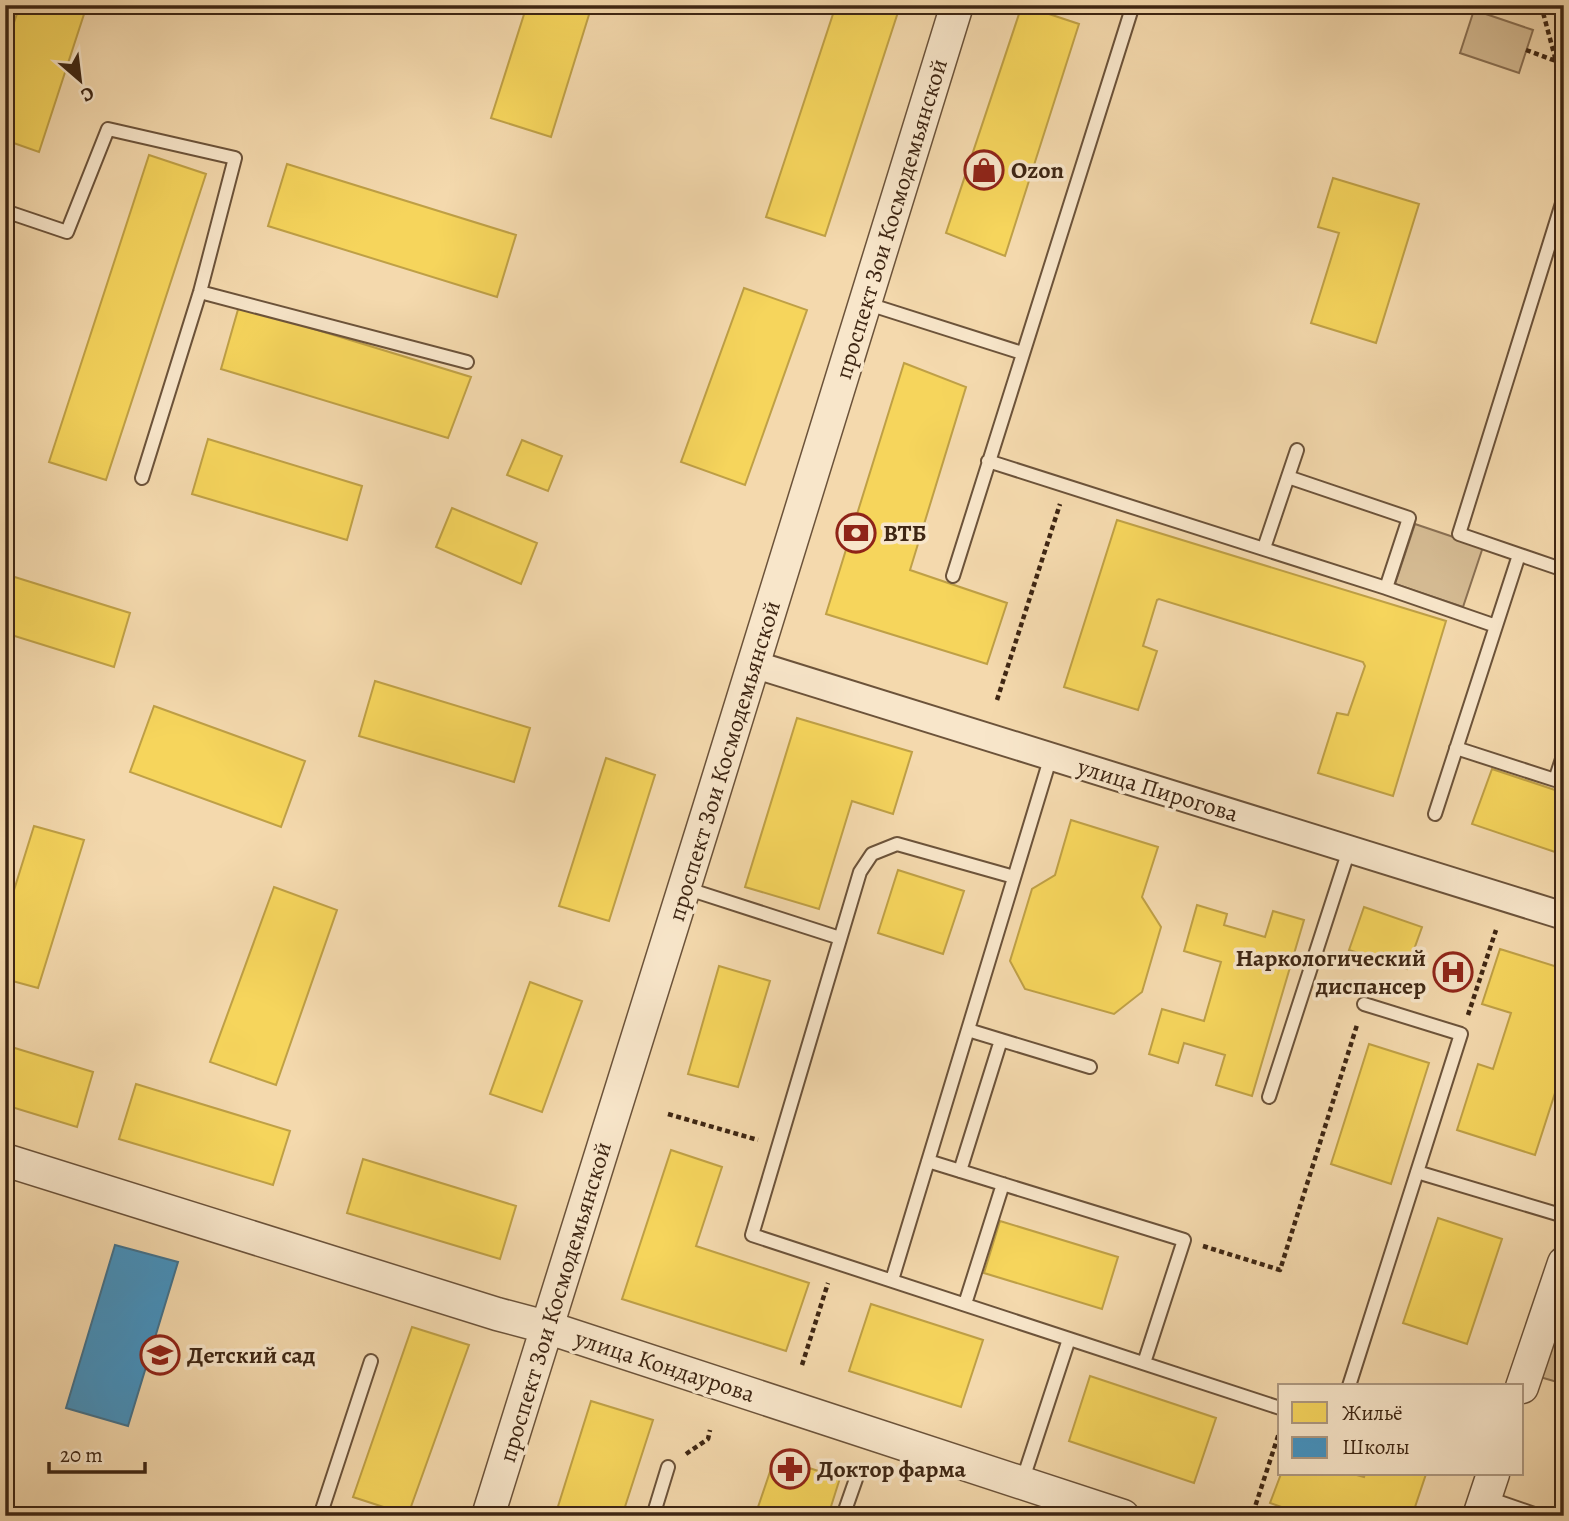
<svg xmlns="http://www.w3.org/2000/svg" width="1569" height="1521" font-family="Alegreya,serif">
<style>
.green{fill:#d5bb93;stroke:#8a7053;stroke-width:2}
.homes{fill:#f6d55c;stroke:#bfa046;stroke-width:2}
.schools{fill:#4393c3;stroke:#42728e;stroke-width:2}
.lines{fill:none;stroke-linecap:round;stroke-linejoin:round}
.service-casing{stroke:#6c533a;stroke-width:16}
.minor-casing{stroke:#6c533a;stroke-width:30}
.tertiary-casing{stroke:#6c533a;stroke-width:35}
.path{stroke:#3e2613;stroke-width:4.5;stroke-dasharray:5 3.5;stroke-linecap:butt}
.service{stroke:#f8e6ca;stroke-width:12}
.minor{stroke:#f8e6ca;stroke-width:26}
.tertiary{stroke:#f8e6ca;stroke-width:32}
.labels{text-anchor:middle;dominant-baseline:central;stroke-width:7;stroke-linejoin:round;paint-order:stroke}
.poi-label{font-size:24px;font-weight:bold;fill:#3e2613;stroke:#f8e6ca;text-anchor:start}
.street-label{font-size:24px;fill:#3e2613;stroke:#f8e6ca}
</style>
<rect width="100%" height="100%" fill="#f4d9ad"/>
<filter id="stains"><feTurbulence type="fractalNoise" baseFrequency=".00286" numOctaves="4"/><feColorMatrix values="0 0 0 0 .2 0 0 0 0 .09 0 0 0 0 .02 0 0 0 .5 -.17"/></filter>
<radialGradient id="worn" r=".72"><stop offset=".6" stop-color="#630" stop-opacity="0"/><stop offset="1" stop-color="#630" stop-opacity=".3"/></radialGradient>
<path class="green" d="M 1474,10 L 1533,30 L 1519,73 L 1460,53 Z
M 1415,524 L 1483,547 L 1463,607 L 1395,584 Z
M 1564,1282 L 1564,1384 L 1533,1375 Z"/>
<path class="homes" d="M 20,5 L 87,5 L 39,152 L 5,140 L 5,49 Z
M 527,5 L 592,5 L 551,137 L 491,118 Z
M 836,5 L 900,6 L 825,236 L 766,217 Z
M 1022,5 L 1079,24 L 1005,256 L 946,233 Z
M 149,155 L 206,174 L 106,480 L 49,462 Z
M 287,164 L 516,235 L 497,297 L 268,226 Z
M 1333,178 L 1419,204 L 1376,343 L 1311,323 L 1339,233 L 1318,227 Z
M 744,288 L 807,310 L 745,485 L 681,462 Z
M 239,306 L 471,377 L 448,438 L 221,369 Z
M 904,363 L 966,387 L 910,570 L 1007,603 L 987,664 L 826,614 Z
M 208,439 L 362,486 L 347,540 L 192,494 Z
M 522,440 L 562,456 L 548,491 L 507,475 Z
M 452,508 L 537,543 L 521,584 L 436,547 Z
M 1117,520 L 1446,621 L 1393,796 L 1318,773 L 1337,713 L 1348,715 L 1365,666 L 1363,662 L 1159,599 L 1157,600 L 1143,646 L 1157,651 L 1138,710 L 1064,687 Z
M 5,574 L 130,613 L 114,667 L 5,633 Z
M 375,681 L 530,728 L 514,782 L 359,736 Z
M 154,706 L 305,761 L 281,827 L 130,772 Z
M 797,718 L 912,752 L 893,814 L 852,801 L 819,909 L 745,887 Z
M 606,758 L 655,775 L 609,921 L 559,906 Z
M 1492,769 L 1564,793 L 1564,855 L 1472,824 Z
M 1071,820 L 1158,847 L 1142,897 L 1161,927 L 1142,992 L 1114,1014 L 1025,989 L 1010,961 L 1032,889 L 1055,875 Z
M 34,826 L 84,840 L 38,988 L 5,979 L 5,919 Z
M 898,870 L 964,891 L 943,954 L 878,933 Z
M 274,887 L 337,910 L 276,1085 L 210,1062 Z
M 1197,905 L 1227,914 L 1224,925 L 1265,937 L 1273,911 L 1304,920 L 1252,1096 L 1216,1085 L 1225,1055 L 1184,1043 L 1178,1063 L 1149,1054 L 1162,1009 L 1204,1021 L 1221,962 L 1184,951 Z
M 1364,907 L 1422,927 L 1407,969 L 1349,950 Z
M 1500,949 L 1564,969 L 1564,1065 L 1535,1155 L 1457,1130 L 1478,1064 L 1493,1069 L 1511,1013 L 1482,1004 Z
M 719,966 L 770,981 L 738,1087 L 688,1074 Z
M 530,982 L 582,1001 L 542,1112 L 490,1094 Z
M 1369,1044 L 1429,1063 L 1391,1184 L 1331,1164 Z
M 5,1045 L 93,1072 L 77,1127 L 5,1105 Z
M 136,1084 L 290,1131 L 273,1185 L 119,1139 Z
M 671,1150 L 722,1167 L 696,1246 L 809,1283 L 786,1351 L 622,1299 Z
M 363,1159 L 516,1206 L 500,1259 L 347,1213 Z
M 1438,1218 L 1502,1239 L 1467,1344 L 1403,1323 Z
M 1000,1221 L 1118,1257 L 1102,1309 L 984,1273 Z
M 871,1304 L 983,1340 L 961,1407 L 849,1371 Z
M 412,1327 L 469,1345 L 408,1515 L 353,1497 Z
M 1090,1376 L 1216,1418 L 1194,1483 L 1069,1441 Z
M 591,1401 L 653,1420 L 622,1516 L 555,1516 Z
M 775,1457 L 840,1478 L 828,1516 L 755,1516 Z
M 1281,1474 L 1353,1474 L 1364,1477 L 1365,1474 L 1426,1474 L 1412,1516 L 1307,1516 L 1270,1503 Z
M 5,1504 L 42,1516 L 5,1516 Z"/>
<path class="schools" d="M 115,1245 L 178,1262 L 128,1426 L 66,1408 Z"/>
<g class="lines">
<g class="service-casing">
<path id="service" d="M 1564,197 L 1459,534 L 1564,570
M 5,211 L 67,232 L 108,129 L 235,158 L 200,292 L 142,478
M 200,292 L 467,362
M 865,303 L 1022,353
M 988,461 L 1386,588 L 1496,626
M 1288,477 L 1409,518 L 1386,588
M 1264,548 L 1297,450
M 953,576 L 1133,5
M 1456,748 L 1555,780 L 1564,753
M 1435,814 L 1519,555
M 1014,877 L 897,844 L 872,854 L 860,872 L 752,1235 L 1280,1408
M 685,888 L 840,938
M 968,1030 L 1090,1067
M 1269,1097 L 1349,850
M 928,1161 L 1184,1240 L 1144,1363
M 960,1171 L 1001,1040
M 1417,1172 L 1564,1216
M 892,1280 L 1051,756
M 965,1304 L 1003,1184
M 1349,1386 L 1461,1034 L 1364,1004
M 1022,1482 L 1069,1339
M 1485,1497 L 1540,1516
M 320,1516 L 371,1361
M 653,1516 L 668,1467
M 843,1516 L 856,1479"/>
</g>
<g class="minor-casing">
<path id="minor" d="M 753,664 L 1564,916"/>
</g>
<g class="tertiary-casing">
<path id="tertiary" d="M 5,1160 L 497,1314 L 546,1327 L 1123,1516
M 1522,1387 L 1564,1263
M 488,1516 C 647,1013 801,509 957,5
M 1479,1516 L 1493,1474"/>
</g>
<path class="path" d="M 1541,5 L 1556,61 L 1564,74
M 1526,50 L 1556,61
M 997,700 L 1060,504
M 1468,1015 L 1496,930
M 668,1114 L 758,1140
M 1203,1246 L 1280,1270 L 1357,1025
M 802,1365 L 828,1283
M 686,1454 L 708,1439 L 710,1430
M 1253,1513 L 1280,1430"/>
<use href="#service" class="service"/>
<use href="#minor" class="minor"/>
<use href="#tertiary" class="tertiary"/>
</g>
<defs>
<g id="shop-ring" transform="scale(2.0125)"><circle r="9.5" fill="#f8e6ca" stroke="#8f2418" stroke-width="1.5"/><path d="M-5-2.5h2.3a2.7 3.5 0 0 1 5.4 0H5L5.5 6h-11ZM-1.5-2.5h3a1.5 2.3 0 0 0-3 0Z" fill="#8f2418"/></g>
<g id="bank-ring" transform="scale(2.0125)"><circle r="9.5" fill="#f8e6ca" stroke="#8f2418" stroke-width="1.5"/><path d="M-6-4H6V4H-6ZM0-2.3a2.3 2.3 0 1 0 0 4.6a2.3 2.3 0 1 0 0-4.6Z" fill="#8f2418"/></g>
<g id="hospital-ring" transform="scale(2.0125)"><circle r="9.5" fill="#f8e6ca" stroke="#8f2418" stroke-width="1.5"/><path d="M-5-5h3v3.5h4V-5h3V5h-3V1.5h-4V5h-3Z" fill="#8f2418"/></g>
<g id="school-ring" transform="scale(2.0125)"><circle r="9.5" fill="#f8e6ca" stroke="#8f2418" stroke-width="1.5"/><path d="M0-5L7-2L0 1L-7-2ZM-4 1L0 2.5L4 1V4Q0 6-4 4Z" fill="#8f2418"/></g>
<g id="pharmacy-ring" transform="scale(2.0125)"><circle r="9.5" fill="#f8e6ca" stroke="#8f2418" stroke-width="1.5"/><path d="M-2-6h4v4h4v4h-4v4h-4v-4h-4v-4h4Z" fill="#8f2418"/></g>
</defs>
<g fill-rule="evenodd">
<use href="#shop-ring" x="984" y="170"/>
<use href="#bank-ring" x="856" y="533"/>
<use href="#hospital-ring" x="1453" y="972"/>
<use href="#school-ring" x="160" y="1355"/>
<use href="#pharmacy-ring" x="790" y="1469"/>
</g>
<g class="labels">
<g class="poi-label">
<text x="1011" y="170">Ozon</text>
<text x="883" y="533">ВТБ</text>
<text x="1426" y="958" text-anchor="end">Наркологический<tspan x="1426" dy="28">диспансер</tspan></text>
<text x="187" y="1355">Детский сад</text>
<text x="817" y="1469">Доктор фарма</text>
</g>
<g class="street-label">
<text transform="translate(891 219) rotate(-73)">проспект Зои Космодемьянской</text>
<text transform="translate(724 761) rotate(-73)">проспект Зои Космодемьянской</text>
<text transform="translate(1158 790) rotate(17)">улица Пирогова</text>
<text transform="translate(555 1302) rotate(-73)">проспект Зои Космодемьянской</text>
<text transform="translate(665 1366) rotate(18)">улица Кондаурова</text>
</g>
</g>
<rect width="1569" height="1521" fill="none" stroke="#f4d9ad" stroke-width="28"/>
<rect x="7" y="7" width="1555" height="1507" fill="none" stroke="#3e2613" stroke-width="3.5"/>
<rect x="14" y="14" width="1541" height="1493" fill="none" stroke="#3e2613" stroke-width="2"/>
<rect x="1278" y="1384" width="245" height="91" fill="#f8e6ca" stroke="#ae9981" stroke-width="2"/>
<rect x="1292" y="1402" width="35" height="21" fill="#f6d55c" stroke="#ae9981" stroke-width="2"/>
<text x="1342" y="1420" font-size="21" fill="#3e2613">Жильё</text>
<rect x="1292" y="1437" width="35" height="21" fill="#4393c3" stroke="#ae9981" stroke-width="2"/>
<text x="1342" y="1454" font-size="21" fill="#3e2613">Школы</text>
<g transform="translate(80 80) rotate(152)" stroke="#f8e6ca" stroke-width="5" paint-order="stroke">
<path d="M0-5L12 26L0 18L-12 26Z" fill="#3e2613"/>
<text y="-10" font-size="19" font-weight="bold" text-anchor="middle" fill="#3e2613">С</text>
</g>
<path d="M49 1462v10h96v-10" fill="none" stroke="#3e2613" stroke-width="3.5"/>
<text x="60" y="1462" font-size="21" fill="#3e2613" stroke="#f8e6ca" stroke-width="5" paint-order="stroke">20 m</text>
<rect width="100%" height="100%" filter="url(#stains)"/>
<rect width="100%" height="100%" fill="url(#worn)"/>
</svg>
